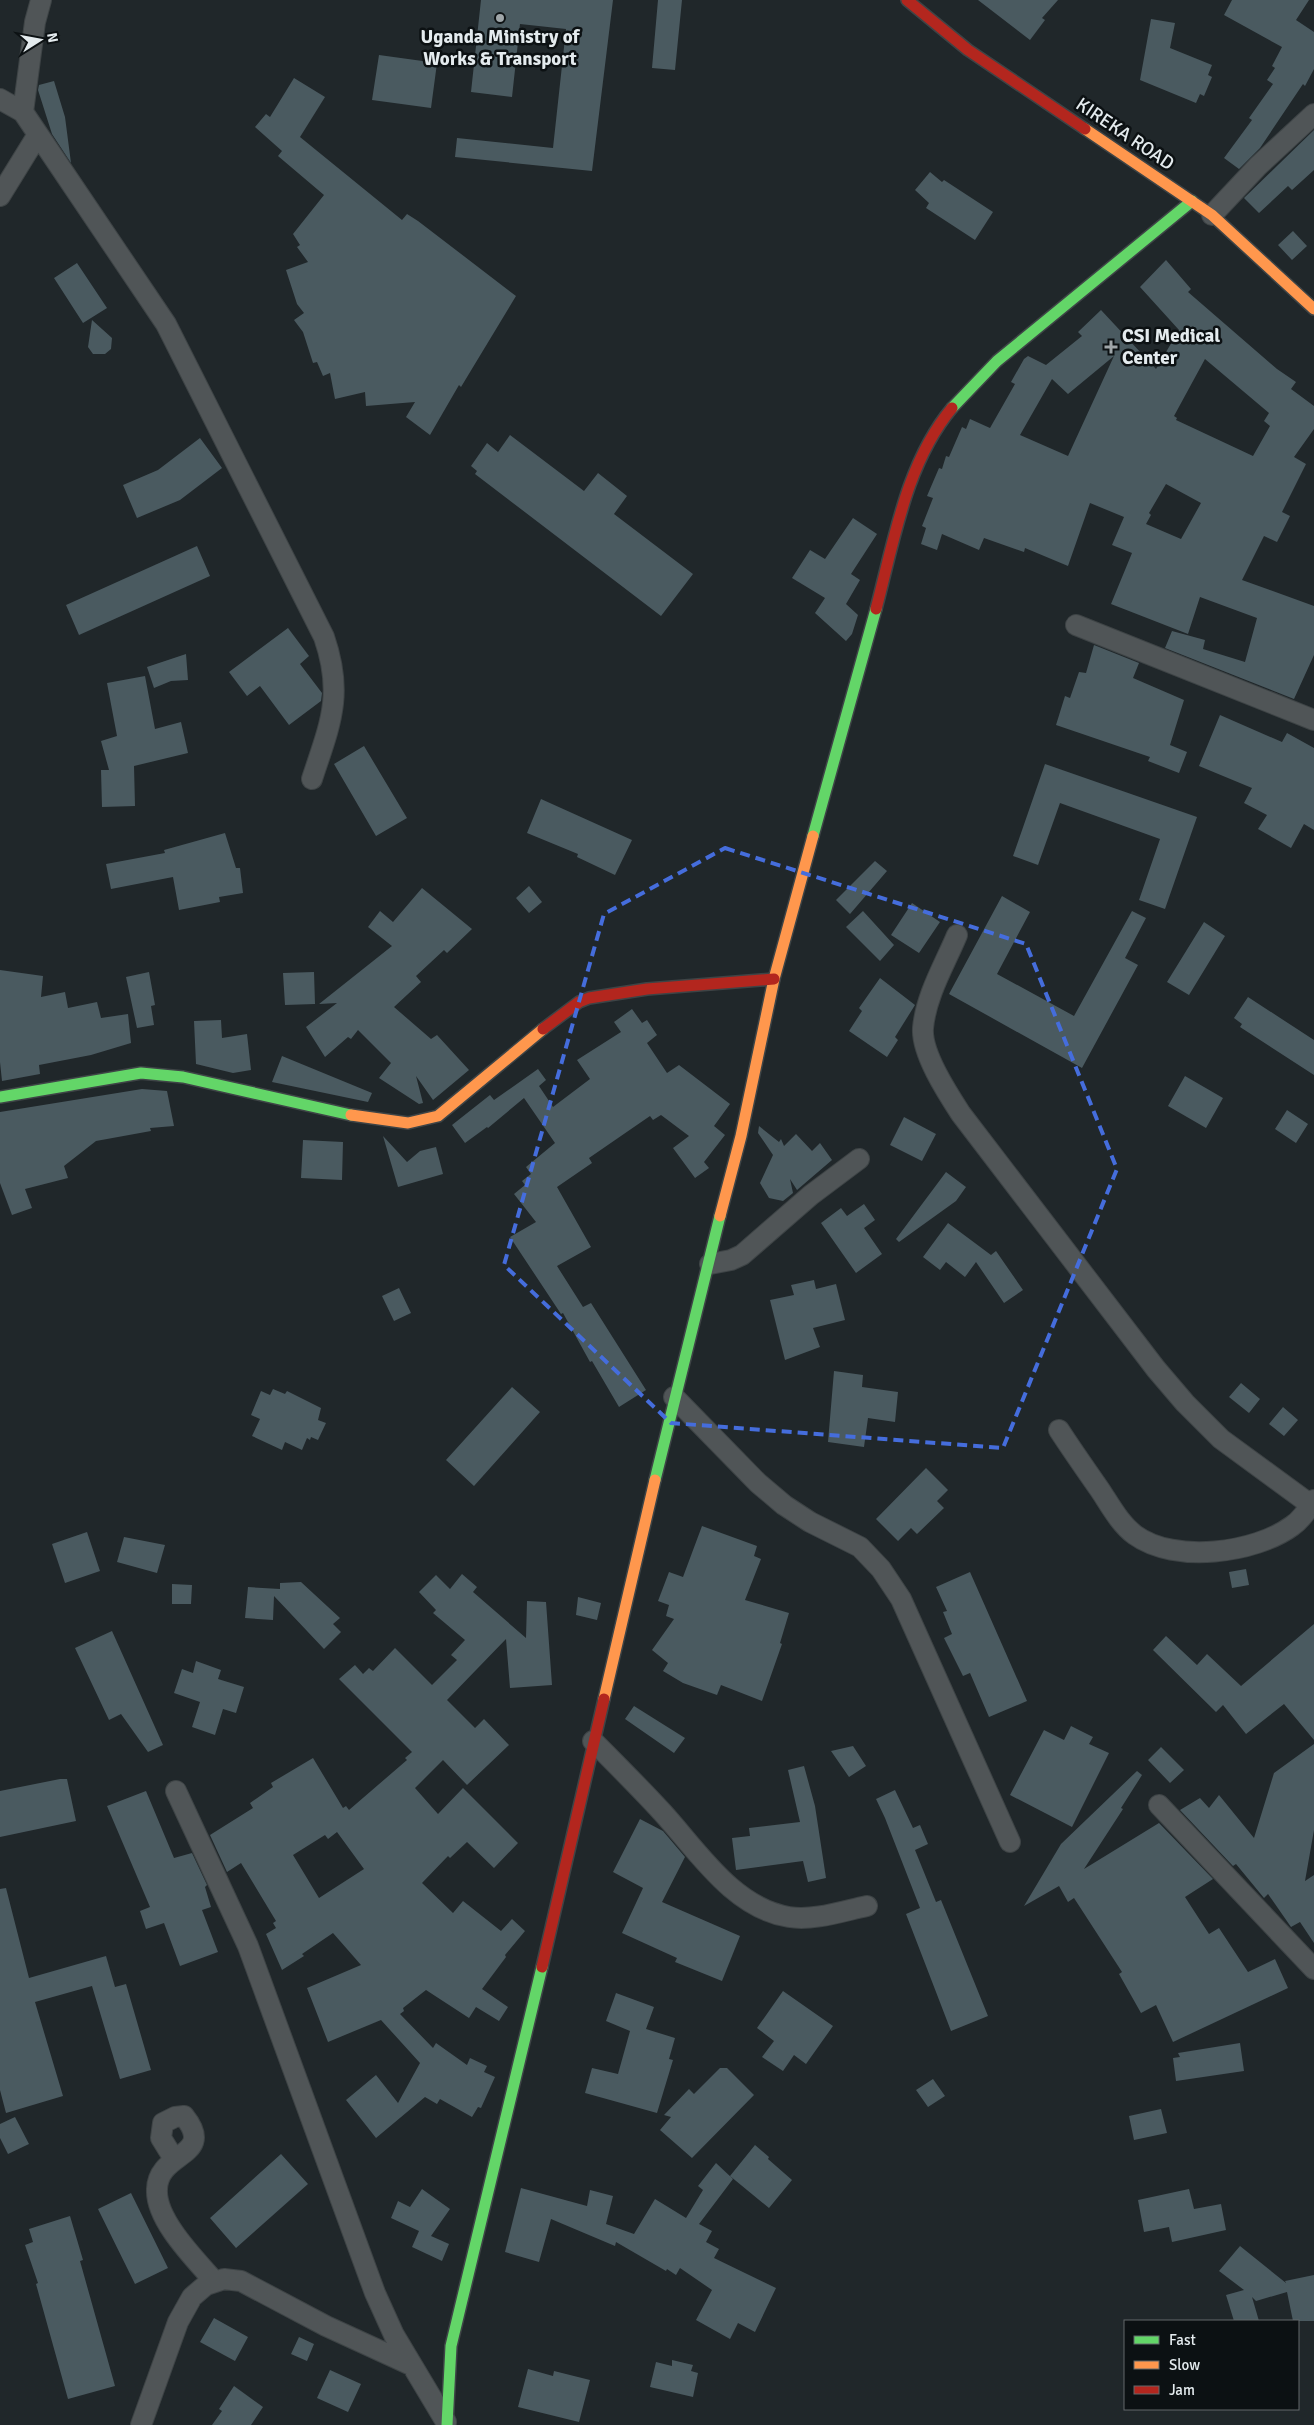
<svg xmlns="http://www.w3.org/2000/svg" width="1314" height="2425" font-family="Signika,sans-serif">
<style>
.building{fill:#4a5a60;fill-rule:evenodd}
.lines{fill:none;stroke-linecap:round;stroke-linejoin:round}
.street-casing{stroke:#3e4446;stroke-width:22}
.fast-casing{stroke:#3e4446;stroke-width:14}
.slow-casing{stroke:#3e4446;stroke-width:14}
.jam-casing{stroke:#3e4446;stroke-width:14}
.street{stroke:#505557;stroke-width:20}
.fast{stroke:#63d668;stroke-width:11}
.slow{stroke:#ff974d;stroke-width:11}
.jam{stroke:#b3261e;stroke-width:11}
.marked{fill:none;stroke:#456ddc;stroke-width:4;stroke-dasharray:10 6;stroke-linejoin:round}
.poi-dot{fill:#9fa6a9;stroke:#0c1113;stroke-width:2}
.labels{text-anchor:middle;dominant-baseline:central;stroke-width:5;stroke-linejoin:round;paint-order:stroke}
.poi-label{font-size:19px;font-weight:bold;fill:#e4ebee;stroke:#0c1113}
.street-label{font-size:19px;fill:#e4ebee;stroke:#0c1113}
</style>
<rect width="100%" height="100%" fill="#20272a"/>
<path class="building" d="M 481,0 L 613,0 L 592,171 L 455,157 L 457,138 L 553,148 L 566,29 L 520,24 L 512,97 L 471,92 Z
M 658,0 L 682,0 L 675,70 L 652,68 Z
M 978,0 L 1058,0 L 1042,18 L 1045,20 L 1030,40 Z
M 1232,0 L 1309,0 L 1296,20 L 1314,32 L 1314,69 L 1305,86 L 1303,84 L 1260,148 L 1239,169 L 1224,158 L 1252,120 L 1249,118 L 1273,84 L 1267,80 L 1275,68 L 1272,66 L 1282,47 L 1224,15 Z
M 1151,19 L 1175,23 L 1170,48 L 1212,65 L 1208,75 L 1212,77 L 1204,96 L 1200,94 L 1196,103 L 1140,80 Z
M 379,55 L 437,63 L 431,108 L 372,100 Z
M 294,78 L 325,97 L 300,137 L 402,220 L 407,214 L 418,221 L 516,296 L 461,387 L 459,385 L 430,435 L 406,417 L 415,402 L 366,406 L 365,392 L 335,399 L 330,373 L 323,376 L 317,362 L 313,363 L 303,332 L 294,320 L 304,313 L 297,304 L 286,270 L 308,262 L 297,247 L 300,245 L 293,234 L 324,195 L 278,156 L 282,151 L 255,127 L 266,114 L 270,117 Z
M 54,81 L 65,117 L 71,163 L 52,134 L 38,90 L 39,85 Z
M 1314,130 L 1314,170 L 1292,190 L 1288,186 L 1259,213 L 1244,198 Z
M 930,172 L 942,182 L 944,180 L 993,212 L 975,240 L 926,208 L 929,203 L 915,190 Z
M 1293,231 L 1307,246 L 1292,260 L 1278,245 Z
M 1166,260 L 1191,289 L 1188,292 L 1277,369 L 1296,382 L 1291,389 L 1314,406 L 1314,429 L 1294,457 L 1306,464 L 1282,512 L 1290,516 L 1277,542 L 1264,536 L 1242,580 L 1314,606 L 1314,655 L 1294,699 L 1165,648 L 1172,631 L 1205,640 L 1203,649 L 1245,662 L 1257,618 L 1200,597 L 1188,634 L 1111,604 L 1132,553 L 1112,545 L 1124,517 L 1090,503 L 1068,566 L 1025,548 L 1024,552 L 984,538 L 979,550 L 942,534 L 937,550 L 921,544 L 926,528 L 922,526 L 933,498 L 927,496 L 939,468 L 942,469 L 946,456 L 949,457 L 962,427 L 966,429 L 970,419 L 990,428 L 1015,384 L 1011,382 L 1024,359 L 1028,356 L 1046,365 L 1082,336 L 1078,332 L 1101,310 L 1156,369 L 1179,330 L 1140,287 ZM 1114,356 L 1068,456 L 1020,435 L 1052,379 L 1068,394 ZM 1205,359 L 1269,413 L 1264,421 L 1270,426 L 1253,456 L 1176,420 L 1177,418 L 1174,416 ZM 1166,484 L 1201,503 L 1181,539 L 1146,524 L 1151,515 L 1149,513 Z
M 77,263 L 107,308 L 83,323 L 54,278 Z
M 92,320 L 112,338 L 111,349 L 105,354 L 93,354 L 88,347 Z
M 510,435 L 584,491 L 598,473 L 627,496 L 614,514 L 693,574 L 661,616 L 475,474 L 477,471 L 471,466 L 487,443 L 498,452 Z
M 200,438 L 222,468 L 180,500 L 137,518 L 123,485 L 158,470 Z
M 853,518 L 877,534 L 851,574 L 860,580 L 846,604 L 858,615 L 852,634 L 846,641 L 815,613 L 825,598 L 792,578 L 810,550 L 825,559 Z
M 197,546 L 210,576 L 79,635 L 66,605 Z
M 288,628 L 309,656 L 300,664 L 322,693 L 321,701 L 289,725 L 260,686 L 247,696 L 229,672 Z
M 1094,645 L 1139,663 L 1133,678 L 1184,700 L 1170,745 L 1187,752 L 1179,773 L 1148,761 L 1150,757 L 1056,725 L 1065,696 L 1070,698 L 1079,672 L 1086,673 Z
M 186,654 L 188,680 L 171,681 L 154,688 L 147,667 Z
M 145,676 L 155,729 L 181,722 L 188,753 L 134,766 L 135,806 L 102,807 L 101,770 L 109,770 L 101,741 L 117,736 L 107,683 Z
M 1220,715 L 1282,742 L 1287,733 L 1314,748 L 1314,830 L 1304,824 L 1291,848 L 1258,829 L 1267,815 L 1244,803 L 1252,788 L 1199,766 Z
M 364,746 L 407,818 L 376,836 L 334,764 Z
M 1045,764 L 1197,817 L 1165,909 L 1139,900 L 1160,839 L 1060,803 L 1038,865 L 1013,856 Z
M 541,799 L 632,840 L 615,875 L 577,857 L 578,854 L 527,833 Z
M 225,833 L 236,868 L 240,868 L 243,893 L 219,897 L 220,902 L 179,910 L 173,877 L 111,889 L 106,864 L 165,853 L 164,850 Z
M 875,861 L 887,871 L 850,914 L 836,900 Z
M 529,886 L 542,902 L 529,913 L 516,898 Z
M 422,888 L 472,929 L 447,953 L 444,950 L 416,976 L 421,982 L 394,1007 L 431,1039 L 437,1035 L 469,1070 L 433,1100 L 416,1076 L 423,1103 L 419,1104 L 379,1078 L 391,1063 L 358,1030 L 351,1039 L 348,1037 L 325,1057 L 306,1027 L 337,1003 L 319,1004 L 392,946 L 368,927 L 380,911 L 393,922 Z
M 1002,896 L 1030,912 L 997,974 L 1074,1016 L 1132,911 L 1146,918 L 1125,958 L 1138,965 L 1082,1068 L 949,994 Z
M 912,903 L 940,922 L 919,953 L 891,935 Z
M 863,911 L 894,945 L 880,961 L 846,927 Z
M 1204,922 L 1225,936 L 1189,995 L 1167,982 Z
M 0,970 L 43,976 L 41,997 L 65,992 L 68,1008 L 97,1002 L 101,1018 L 128,1014 L 131,1043 L 91,1055 L 39,1065 L 40,1074 L 2,1081 L 0,1062 Z
M 149,972 L 155,1005 L 151,1006 L 154,1025 L 137,1028 L 126,977 Z
M 314,972 L 315,1004 L 285,1005 L 283,973 Z
M 880,978 L 915,1005 L 895,1037 L 898,1040 L 887,1057 L 849,1031 L 862,1011 L 859,1008 Z
M 1248,997 L 1314,1040 L 1314,1075 L 1240,1027 L 1242,1024 L 1234,1018 Z
M 632,1009 L 642,1023 L 647,1020 L 657,1035 L 647,1043 L 667,1073 L 679,1065 L 730,1104 L 714,1126 L 725,1135 L 704,1162 L 709,1168 L 695,1178 L 673,1148 L 689,1136 L 661,1115 L 653,1120 L 650,1116 L 589,1158 L 592,1163 L 557,1187 L 591,1247 L 557,1266 L 583,1307 L 591,1303 L 646,1390 L 619,1407 L 592,1361 L 590,1362 L 563,1313 L 561,1314 L 510,1237 L 536,1222 L 514,1194 L 525,1185 L 522,1181 L 531,1174 L 526,1167 L 555,1143 L 524,1098 L 488,1128 L 487,1127 L 465,1143 L 452,1125 L 490,1095 L 494,1100 L 538,1069 L 546,1080 L 539,1086 L 553,1107 L 590,1079 L 577,1060 L 621,1032 L 614,1022 Z
M 221,1020 L 222,1038 L 247,1034 L 251,1070 L 233,1073 L 196,1064 L 194,1021 Z
M 282,1056 L 372,1093 L 368,1102 L 272,1082 Z
M 1185,1076 L 1223,1098 L 1206,1128 L 1168,1106 Z
M 142,1089 L 167,1091 L 174,1126 L 150,1128 L 151,1131 L 96,1141 L 64,1166 L 68,1178 L 25,1189 L 32,1208 L 12,1215 L 0,1183 L 0,1112 Z
M 1287,1110 L 1308,1124 L 1296,1143 L 1275,1129 Z
M 904,1117 L 936,1134 L 922,1161 L 890,1145 Z
M 759,1126 L 779,1142 L 781,1139 L 784,1146 L 796,1134 L 812,1151 L 820,1143 L 832,1160 L 797,1190 L 790,1179 L 793,1193 L 783,1201 L 769,1198 L 760,1183 L 773,1155 L 758,1133 Z
M 383,1136 L 407,1162 L 420,1151 L 436,1147 L 443,1174 L 398,1187 Z
M 303,1140 L 343,1142 L 342,1180 L 301,1178 Z
M 946,1172 L 966,1187 L 956,1201 L 899,1242 L 896,1239 Z
M 864,1204 L 875,1220 L 864,1228 L 882,1254 L 856,1273 L 821,1223 L 841,1208 L 847,1216 Z
M 948,1223 L 991,1255 L 996,1251 L 1023,1290 L 1004,1303 L 976,1262 L 965,1277 L 946,1262 L 940,1270 L 923,1257 Z
M 814,1280 L 816,1289 L 836,1284 L 845,1320 L 813,1328 L 820,1347 L 785,1360 L 770,1300 L 794,1295 L 791,1285 Z
M 399,1288 L 411,1313 L 394,1321 L 382,1296 Z
M 834,1371 L 863,1375 L 862,1387 L 898,1392 L 895,1422 L 868,1418 L 864,1447 L 828,1442 Z
M 1241,1383 L 1260,1399 L 1249,1413 L 1229,1397 Z
M 512,1387 L 540,1412 L 474,1486 L 446,1460 Z
M 273,1389 L 285,1394 L 287,1391 L 321,1408 L 318,1420 L 326,1423 L 318,1440 L 311,1437 L 310,1440 L 307,1438 L 302,1450 L 285,1442 L 282,1450 L 252,1436 L 260,1419 L 251,1415 L 261,1391 L 270,1395 Z
M 1283,1407 L 1298,1420 L 1284,1436 L 1269,1424 Z
M 926,1468 L 948,1490 L 937,1501 L 944,1508 L 917,1534 L 911,1528 L 898,1541 L 876,1519 Z
M 702,1526 L 757,1546 L 754,1556 L 761,1559 L 745,1600 L 789,1613 L 780,1643 L 782,1644 L 762,1701 L 721,1685 L 717,1695 L 683,1683 L 663,1671 L 668,1663 L 652,1650 L 674,1619 L 666,1616 L 669,1605 L 658,1601 L 669,1572 L 683,1577 Z
M 87,1532 L 100,1571 L 65,1583 L 52,1544 Z
M 124,1537 L 165,1545 L 157,1573 L 117,1562 Z
M 1246,1569 L 1249,1585 L 1232,1588 L 1229,1572 Z
M 970,1572 L 1027,1701 L 989,1717 L 970,1673 L 963,1676 L 944,1638 L 952,1634 L 943,1612 L 947,1611 L 936,1587 Z
M 462,1574 L 477,1587 L 473,1592 L 526,1638 L 527,1601 L 546,1602 L 552,1685 L 510,1688 L 506,1639 L 447,1700 L 475,1728 L 484,1719 L 509,1745 L 467,1785 L 443,1760 L 415,1788 L 438,1814 L 463,1788 L 518,1843 L 494,1868 L 467,1842 L 450,1858 L 448,1856 L 422,1883 L 453,1913 L 463,1901 L 501,1931 L 512,1919 L 525,1931 L 505,1955 L 506,1957 L 482,1989 L 508,2007 L 499,2021 L 476,2007 L 469,2018 L 426,1990 L 403,2008 L 404,2011 L 400,2014 L 433,2048 L 436,2043 L 467,2065 L 470,2058 L 487,2066 L 484,2072 L 495,2077 L 481,2108 L 478,2107 L 472,2117 L 440,2099 L 437,2104 L 425,2097 L 376,2138 L 346,2100 L 376,2075 L 398,2103 L 420,2063 L 381,2020 L 328,2042 L 307,1988 L 361,1965 L 333,1933 L 302,1954 L 304,1956 L 282,1970 L 266,1934 L 276,1928 L 273,1923 L 276,1921 L 241,1863 L 227,1872 L 210,1835 L 253,1808 L 250,1803 L 273,1787 L 271,1783 L 313,1758 L 343,1808 L 346,1806 L 349,1810 L 407,1760 L 405,1758 L 412,1752 L 339,1679 L 355,1665 L 363,1674 L 369,1668 L 373,1671 L 395,1648 L 432,1685 L 457,1660 L 451,1655 L 465,1640 L 433,1613 L 436,1610 L 419,1592 L 436,1575 L 450,1589 ZM 337,1832 L 364,1869 L 319,1898 L 293,1855 L 325,1835 L 328,1839 Z
M 301,1582 L 340,1618 L 333,1624 L 341,1632 L 324,1649 L 274,1596 L 273,1620 L 245,1618 L 248,1587 L 280,1589 L 280,1583 Z
M 172,1584 L 192,1585 L 191,1604 L 172,1604 Z
M 578,1597 L 601,1603 L 597,1620 L 576,1615 Z
M 1314,1624 L 1314,1740 L 1284,1704 L 1246,1734 L 1223,1705 L 1216,1712 L 1153,1650 L 1166,1636 L 1197,1665 L 1207,1654 L 1241,1686 Z
M 112,1631 L 163,1745 L 148,1752 L 121,1714 L 109,1720 L 75,1648 Z
M 196,1661 L 221,1670 L 218,1679 L 244,1687 L 236,1713 L 223,1709 L 215,1735 L 192,1727 L 200,1702 L 174,1693 L 182,1669 L 193,1673 Z
M 634,1706 L 685,1738 L 674,1753 L 625,1719 Z
M 1071,1726 L 1093,1737 L 1089,1744 L 1109,1753 L 1072,1827 L 1010,1795 L 1044,1730 L 1064,1740 Z
M 1314,1744 L 1314,1830 L 1305,1881 L 1314,1875 L 1314,1943 L 1300,1922 L 1291,1927 L 1268,1894 L 1264,1898 L 1236,1864 L 1233,1866 L 1180,1810 L 1200,1798 L 1209,1808 L 1219,1795 L 1254,1838 L 1274,1773 Z
M 853,1746 L 866,1766 L 849,1777 L 831,1751 Z
M 1161,1747 L 1184,1770 L 1170,1783 L 1148,1760 Z
M 804,1766 L 815,1806 L 826,1878 L 808,1882 L 803,1861 L 736,1870 L 732,1838 L 750,1836 L 749,1828 L 800,1822 L 788,1770 Z
M 1137,1771 L 1142,1775 L 1121,1808 L 1123,1809 L 1084,1869 L 1159,1823 L 1213,1879 L 1185,1897 L 1209,1934 L 1219,1928 L 1248,1972 L 1275,1959 L 1288,1988 L 1173,2042 L 1156,2005 L 1141,2013 L 1119,1974 L 1122,1972 L 1074,1898 L 1068,1902 L 1059,1886 L 1024,1906 L 1061,1844 Z
M 60,1779 L 67,1779 L 76,1821 L 0,1837 L 0,1791 Z
M 895,1790 L 913,1828 L 920,1825 L 928,1844 L 915,1850 L 936,1902 L 941,1900 L 988,2016 L 951,2031 L 906,1914 L 920,1908 L 885,1818 L 876,1799 Z
M 146,1791 L 174,1858 L 192,1853 L 207,1885 L 205,1887 L 211,1907 L 202,1910 L 218,1952 L 180,1966 L 164,1923 L 146,1929 L 140,1911 L 150,1907 L 107,1806 Z
M 640,1819 L 663,1831 L 685,1857 L 662,1902 L 740,1936 L 722,1981 L 675,1962 L 677,1958 L 622,1933 L 643,1888 L 613,1872 Z
M 6,1888 L 29,1978 L 106,1956 L 115,1987 L 126,1984 L 151,2070 L 120,2079 L 92,1986 L 35,2002 L 63,2096 L 6,2113 L 0,2090 L 0,1889 Z
M 783,1991 L 833,2026 L 806,2064 L 794,2055 L 783,2071 L 762,2057 L 774,2041 L 757,2028 Z
M 616,1993 L 654,2007 L 646,2029 L 675,2038 L 669,2059 L 673,2060 L 657,2113 L 585,2093 L 592,2068 L 618,2074 L 630,2031 L 606,2021 Z
M 1240,2043 L 1244,2071 L 1176,2081 L 1173,2058 L 1180,2057 L 1178,2053 Z
M 720,2068 L 727,2068 L 754,2095 L 692,2158 L 660,2130 L 671,2117 L 664,2115 L 689,2089 L 694,2094 Z
M 933,2079 L 945,2096 L 928,2107 L 916,2090 Z
M 1161,2109 L 1167,2133 L 1134,2140 L 1129,2116 Z
M 15,2117 L 29,2144 L 8,2154 L 0,2138 L 0,2124 Z
M 755,2145 L 769,2157 L 768,2159 L 792,2180 L 769,2208 L 730,2176 Z
M 281,2154 L 308,2184 L 236,2248 L 210,2218 Z
M 716,2163 L 733,2179 L 699,2224 L 712,2231 L 706,2242 L 719,2249 L 714,2258 L 776,2288 L 755,2332 L 738,2323 L 730,2339 L 696,2320 L 712,2290 L 680,2268 L 676,2275 L 667,2269 L 666,2271 L 616,2242 L 615,2246 L 551,2219 L 539,2262 L 505,2252 L 521,2188 L 587,2206 L 590,2190 L 613,2196 L 606,2224 L 634,2234 L 655,2199 L 686,2218 L 703,2190 L 698,2186 Z
M 422,2189 L 450,2209 L 431,2236 L 449,2244 L 442,2261 L 412,2247 L 419,2231 L 391,2218 L 398,2201 L 410,2207 Z
M 1189,2189 L 1194,2209 L 1221,2204 L 1226,2230 L 1172,2242 L 1169,2227 L 1144,2232 L 1138,2200 Z
M 131,2193 L 168,2268 L 135,2284 L 98,2209 Z
M 70,2216 L 83,2260 L 80,2261 L 115,2386 L 68,2399 L 36,2284 L 38,2283 L 25,2245 L 33,2242 L 29,2229 Z
M 1240,2246 L 1286,2283 L 1285,2281 L 1314,2275 L 1314,2321 L 1293,2321 L 1287,2292 L 1256,2301 L 1252,2297 L 1259,2321 L 1234,2321 L 1226,2295 L 1244,2290 L 1219,2271 Z
M 214,2318 L 248,2337 L 235,2361 L 200,2342 Z
M 299,2337 L 314,2344 L 307,2361 L 291,2354 Z
M 672,2360 L 693,2365 L 691,2371 L 698,2373 L 693,2397 L 650,2387 L 656,2362 L 672,2366 Z
M 528,2369 L 553,2376 L 554,2371 L 590,2380 L 579,2422 L 518,2407 Z
M 330,2370 L 361,2384 L 348,2412 L 317,2398 Z
M 234,2386 L 263,2407 L 251,2425 L 212,2425 L 222,2411 L 219,2409 Z"/>
<g class="lines">
<g class="street-casing">
<path id="street" d="M 0,99 L 23,112 L 166,324 L 324,637 C 344,695 330,724 312,779
M 23,112 L 35,22 L 41,0
M 0,196 L 37,136
M 1212,215 L 1258,166 L 1314,114
M 1076,625 L 1314,720
M 957,935 C 945,964 926,995 923,1028 C 921,1053 948,1094 961,1114 L 1156,1369 L 1185,1403 L 1221,1439 L 1311,1505
M 710,1264 L 731,1260 L 742,1255 L 811,1195 L 859,1159
M 674,1397 L 758,1483 L 784,1505 L 810,1522 L 860,1547 L 881,1569 L 901,1599 L 1010,1842
M 1059,1430 C 1072,1450 1086,1470 1100,1490 C 1110,1505 1120,1524 1135,1535 C 1175,1564 1255,1553 1292,1526 C 1301,1520 1309,1508 1314,1500
M 593,1741 C 617,1765 640,1788 662,1812 C 697,1850 733,1908 789,1917 C 814,1921 843,1911 867,1906
M 176,1791 L 248,1946 L 375,2293 L 394,2335 L 446,2422
M 1159,1805 L 1314,1969
M 174,2159 L 161,2138 L 163,2123 L 175,2117 L 184,2116 C 217,2157 158,2151 157,2189 C 155,2220 196,2260 215,2282
M 141,2425 L 178,2322 L 192,2297 L 206,2285 L 224,2279 L 241,2281 L 326,2326 L 411,2365"/>
</g>
<g class="fast-casing">
<path id="fast" d="M 952,408 L 997,361 L 1192,201
M 813,836 L 876,609
M 0,1097 L 141,1073 L 183,1077 L 351,1115
M 655,1480 L 720,1216
M 447,2425 L 451,2346 L 542,1967"/>
</g>
<g class="slow-casing">
<path id="slow" d="M 1085,129 L 1212,215 L 1314,309
M 351,1115 L 408,1123 L 438,1116 L 543,1029
M 720,1216 L 741,1136 L 774,979 L 813,836
M 604,1699 L 655,1480"/>
</g>
<g class="jam-casing">
<path id="jam" d="M 907,0 L 968,50 L 1085,129
M 876,609 C 894,541 906,463 952,408
M 543,1029 L 579,1002 L 589,998 L 647,989 L 774,979
M 542,1967 L 604,1699"/>
</g>
<use href="#street" class="street"/>
<use href="#fast" class="fast"/>
<use href="#slow" class="slow"/>
<use href="#jam" class="jam"/>
</g>
<path class="marked" d="M 725,848 L 1026,944 L 1117,1169 L 1003,1448 L 671,1423 L 504,1265 L 604,914 Z"/>
<g class="poi-dot">
<circle cx="500" cy="18" r="5"/>
<path d="M1108.5 339.5h5v5h5v5h-5v5h-5v-5h-5v-5h5z"/>
</g>
<g class="labels">
<g class="poi-label">
<text x="500" y="37">Uganda Ministry of<tspan x="500" dy="22">Works &amp; Transport</tspan></text>
<text x="1122" y="336" text-anchor="start">CSI Medical<tspan x="1122" dy="22">Center</tspan></text>
</g>
<g class="street-label">
<text transform="translate(1125 134) rotate(34)">KIREKA ROAD</text>
</g>
</g>
<rect x="1124" y="2320" width="175" height="90" fill="#0c1113" stroke="#62686b"/>
<rect x="1134" y="2336" width="25" height="8" fill="#63d668" stroke="#62686b"/>
<text x="1169" y="2345" font-size="15" fill="#e4ebee">Fast</text>
<rect x="1134" y="2361" width="25" height="8" fill="#ff974d" stroke="#62686b"/>
<text x="1169" y="2370" font-size="15" fill="#e4ebee">Slow</text>
<rect x="1134" y="2386" width="25" height="8" fill="#b3261e" stroke="#62686b"/>
<text x="1169" y="2395" font-size="15" fill="#e4ebee">Jam</text>
<g transform="translate(40 40) rotate(79)" stroke="#0c1113" stroke-width="4" paint-order="stroke">
<path d="M0-4L9 19L0 12L-9 19Z" fill="#e4ebee"/>
<text y="-8" font-size="14" font-weight="bold" text-anchor="middle" fill="#e4ebee">N</text>
</g>
</svg>
